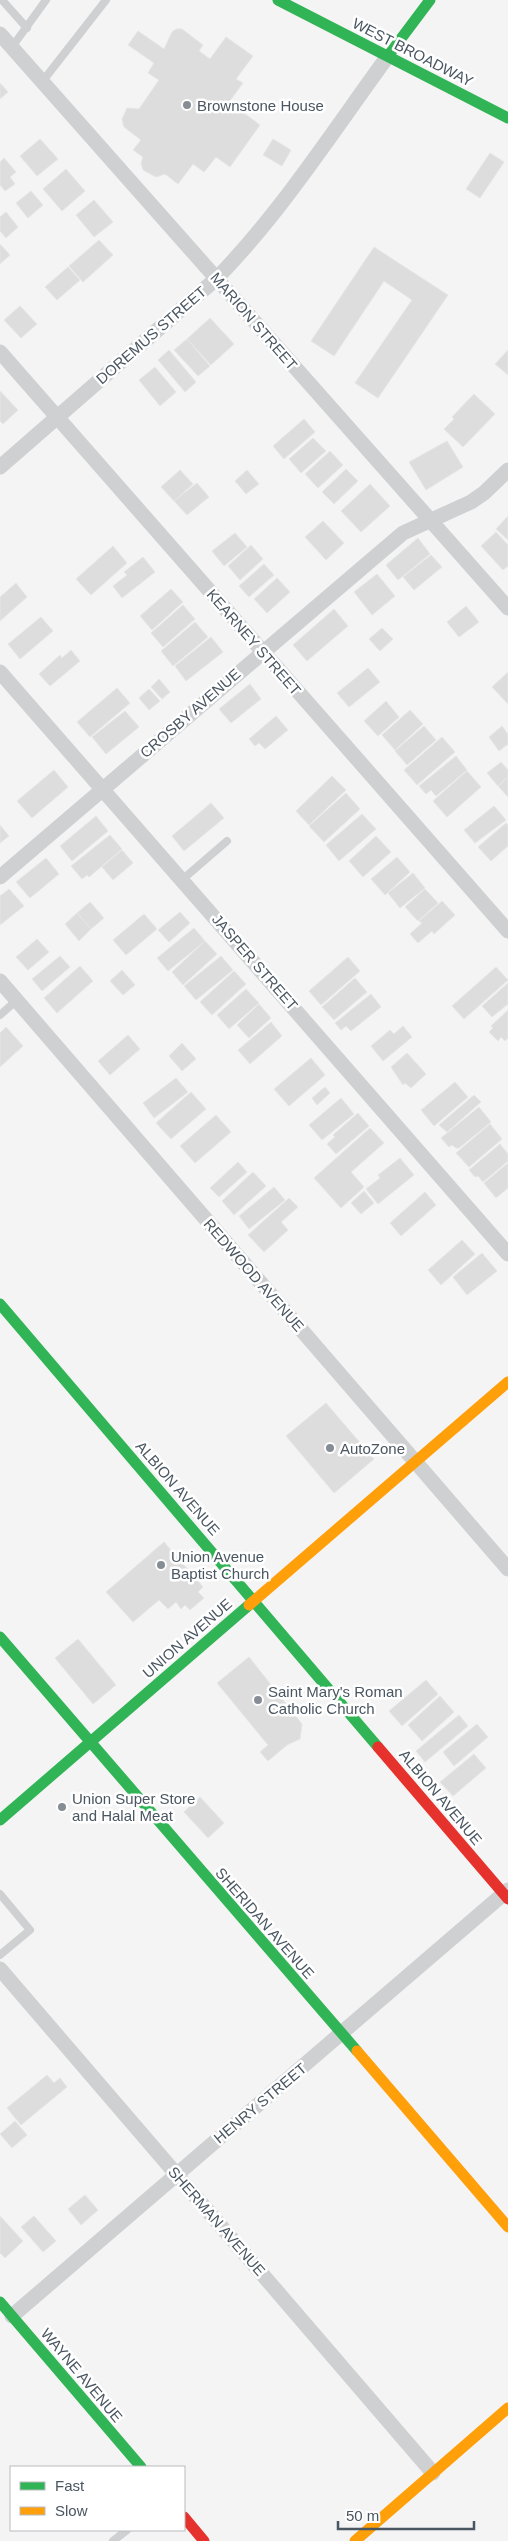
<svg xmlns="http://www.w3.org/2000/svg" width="508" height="2541" font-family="Helvetica,sans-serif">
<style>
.building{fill:#ddddde;stroke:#e5e6e7}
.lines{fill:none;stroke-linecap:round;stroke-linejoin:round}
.lane{stroke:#ced0d2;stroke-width:8}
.street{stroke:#ced0d2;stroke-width:15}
.fast{stroke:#30b455;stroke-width:11}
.slow{stroke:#ff9f0a;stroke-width:11}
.jam{stroke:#e5322d;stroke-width:11}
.poi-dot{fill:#868d94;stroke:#fff;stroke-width:2}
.labels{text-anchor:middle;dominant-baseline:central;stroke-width:5;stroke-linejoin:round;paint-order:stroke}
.street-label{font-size:15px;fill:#4a5661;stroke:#fff}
.poi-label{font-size:15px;fill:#4a5661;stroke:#fff;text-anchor:start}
</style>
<rect width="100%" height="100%" fill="#f4f4f4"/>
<path class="building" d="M 176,29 L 182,29 L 203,45 L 199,51 L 210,59 L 226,37 L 253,56 L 236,79 L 243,83 L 229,102 L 260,125 L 230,167 L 216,157 L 204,172 L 193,164 L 178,184 L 165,174 L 156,177 L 143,170 L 141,163 L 143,157 L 133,150 L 141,140 L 124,127 L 122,119 L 127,108 L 139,109 L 159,80 L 148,73 L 154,63 L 128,45 L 138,31 L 164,49 L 172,32 Z
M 0,83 L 8,92 L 0,99 Z
M 40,139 L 58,159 L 37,176 L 20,156 Z
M 273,139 L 291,150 L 282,166 L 263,155 Z
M 490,153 L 504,162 L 480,198 L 466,189 Z
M 4,158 L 16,172 L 10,177 L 15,184 L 5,191 L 0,185 L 0,162 Z
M 66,169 L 85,191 L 62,211 L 43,189 Z
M 31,191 L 43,205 L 28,218 L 16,203 Z
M 94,200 L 113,222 L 94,237 L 76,215 Z
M 6,212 L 18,227 L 6,238 L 0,231 L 0,217 Z
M 99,240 L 113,255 L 83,282 L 69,266 Z
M 0,244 L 10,255 L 0,264 Z
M 374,247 L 448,295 L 378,398 L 355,383 L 412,300 L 384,281 L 334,356 L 311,341 Z
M 68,267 L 80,280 L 57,300 L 45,287 Z
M 20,306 L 37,324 L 21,338 L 4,320 Z
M 210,318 L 234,344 L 211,365 L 187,339 Z
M 187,339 L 210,366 L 198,376 L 174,350 Z
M 169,350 L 196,382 L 185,392 L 158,360 Z
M 508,350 L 508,375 L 495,364 Z
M 155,367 L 176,392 L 160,406 L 139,380 Z
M 0,391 L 18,410 L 3,424 L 0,421 Z
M 474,394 L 495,414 L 463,447 L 444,429 L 454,419 L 452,417 Z
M 304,419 L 315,432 L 284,459 L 273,446 Z
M 313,438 L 326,451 L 301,473 L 289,459 Z
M 447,441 L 463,467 L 426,490 L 409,462 Z
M 330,451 L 343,465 L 318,488 L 305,474 Z
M 346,469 L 358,481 L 334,504 L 322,492 Z
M 180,470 L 193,484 L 174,501 L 161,487 Z
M 247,470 L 259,484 L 246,494 L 235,481 Z
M 197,483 L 209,497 L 187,515 L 174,501 Z
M 370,484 L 390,506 L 361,532 L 341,511 Z
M 508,516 L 508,540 L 496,529 Z
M 323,521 L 344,543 L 326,560 L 305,537 Z
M 496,532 L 508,545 L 508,566 L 503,570 L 481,546 Z
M 235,533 L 247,547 L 224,566 L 212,551 Z
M 418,538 L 430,554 L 398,580 L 386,565 Z
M 251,545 L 263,559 L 240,580 L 228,566 Z
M 113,546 L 127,563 L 91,595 L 76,579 Z
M 431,555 L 442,567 L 414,590 L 403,577 Z
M 143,557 L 155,572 L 122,598 L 113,586 L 127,575 L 124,572 Z
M 264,564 L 274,575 L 249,597 L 239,586 Z
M 377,574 L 395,596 L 372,615 L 354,592 Z
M 277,578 L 290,592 L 267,613 L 254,599 Z
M 16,583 L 27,597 L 0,621 L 0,597 Z
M 171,589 L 183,602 L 152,630 L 140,616 Z
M 183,605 L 195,619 L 163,647 L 151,633 Z
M 466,606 L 479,622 L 459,637 L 447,622 Z
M 334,609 L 348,626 L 307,661 L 293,645 Z
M 41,617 L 53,631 L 20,659 L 8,644 Z
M 195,622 L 208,637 L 173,666 L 161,651 Z
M 382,628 L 393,639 L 380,651 L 369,639 Z
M 211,637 L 223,652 L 186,681 L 175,666 Z
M 71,650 L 80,661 L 50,686 L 39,674 L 60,655 L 62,658 Z
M 368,668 L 380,682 L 349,707 L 337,693 Z
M 508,672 L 508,704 L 492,687 Z
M 159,679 L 170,692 L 162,699 L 151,687 Z
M 250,684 L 261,699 L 231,723 L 219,709 Z
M 117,688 L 130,703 L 90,737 L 77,722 Z
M 149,689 L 160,701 L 149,710 L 139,698 Z
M 386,701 L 399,717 L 378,736 L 364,721 Z
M 410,710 L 423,724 L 395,750 L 382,735 Z
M 125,711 L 139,727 L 106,754 L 92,737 Z
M 276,716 L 288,730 L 265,749 L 259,743 L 255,746 L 249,739 Z
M 424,726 L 436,740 L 407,765 L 395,751 Z
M 502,726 L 508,734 L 508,744 L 499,751 L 489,737 Z
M 442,737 L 455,752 L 417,785 L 404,770 Z
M 456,756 L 467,770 L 436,796 L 431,790 L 426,794 L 419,786 Z
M 501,762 L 508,770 L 508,777 L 498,786 L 487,773 Z
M 54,770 L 68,787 L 32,818 L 17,801 Z
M 467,771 L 481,787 L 447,817 L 433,801 Z
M 332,776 L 346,790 L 309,825 L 296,811 Z
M 508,777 L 508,797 L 498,786 Z
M 346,793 L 360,809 L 324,842 L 309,826 Z
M 211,803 L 224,818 L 184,851 L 172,836 Z
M 494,806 L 506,820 L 475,843 L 464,830 Z
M 362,814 L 376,829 L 339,861 L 326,845 Z
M 96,816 L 108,831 L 72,861 L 60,846 Z
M 506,823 L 508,825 L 508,846 L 491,861 L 478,847 Z
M 0,825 L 9,836 L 0,843 Z
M 110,835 L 122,849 L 89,877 L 87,875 L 82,879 L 71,866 Z
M 376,836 L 391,852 L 363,877 L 349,861 Z
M 122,850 L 133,863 L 113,880 L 102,867 Z
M 397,857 L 410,872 L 385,895 L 371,879 Z
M 46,858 L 59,874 L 30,898 L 16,882 Z
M 413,873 L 425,888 L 400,908 L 388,893 Z
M 9,889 L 24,906 L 0,925 L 0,896 Z
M 425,889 L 438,903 L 418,921 L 405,907 Z
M 442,901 L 455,915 L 434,934 L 432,931 L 418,943 L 410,934 L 422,923 L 419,921 Z
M 90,902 L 104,918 L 91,929 L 77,913 Z
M 180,912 L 190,923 L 169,942 L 158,930 Z
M 77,913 L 91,929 L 79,941 L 65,924 Z
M 144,914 L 157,929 L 126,955 L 113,940 Z
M 194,928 L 205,941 L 168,971 L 157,958 Z
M 37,939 L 49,952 L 28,970 L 16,957 Z
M 205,941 L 217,954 L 183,985 L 172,972 Z
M 60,956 L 70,967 L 42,991 L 32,979 Z
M 221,956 L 233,970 L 196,1000 L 184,986 Z
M 348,957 L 360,971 L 321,1005 L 309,991 Z
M 80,966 L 93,981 L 57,1013 L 44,998 Z
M 496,967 L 508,980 L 464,1019 L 452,1006 Z
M 122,970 L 135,985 L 123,995 L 110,981 Z
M 234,971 L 246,984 L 212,1015 L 200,1002 Z
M 355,978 L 367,992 L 334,1020 L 322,1007 Z
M 508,983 L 508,1004 L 492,1017 L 482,1006 Z
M 246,989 L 259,1003 L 229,1029 L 217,1015 Z
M 371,994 L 381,1007 L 351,1031 L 346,1026 L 341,1030 L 335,1023 Z
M 259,1004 L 271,1018 L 249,1038 L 237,1025 Z
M 508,1010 L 508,1038 L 505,1041 L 501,1037 L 498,1041 L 489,1032 L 493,1028 L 491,1026 Z
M 271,1022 L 282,1036 L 250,1064 L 238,1050 Z
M 403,1026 L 412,1037 L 383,1061 L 371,1046 L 390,1030 L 394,1034 Z
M 6,1027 L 23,1046 L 0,1067 L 0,1033 Z
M 128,1035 L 140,1049 L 110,1075 L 98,1061 Z
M 182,1043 L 196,1059 L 182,1071 L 169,1056 Z
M 407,1053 L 426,1074 L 411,1088 L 405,1083 L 403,1085 L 391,1067 Z
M 311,1058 L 325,1075 L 289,1106 L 274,1089 Z
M 176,1078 L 188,1092 L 154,1118 L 143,1103 Z
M 455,1082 L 468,1097 L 434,1126 L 421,1110 Z
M 325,1087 L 330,1093 L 317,1105 L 312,1098 Z
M 191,1092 L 206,1109 L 171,1139 L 156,1123 Z
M 474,1095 L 481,1102 L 447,1132 L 439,1125 Z
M 341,1098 L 354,1114 L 322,1140 L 309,1125 Z
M 479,1107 L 491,1122 L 459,1148 L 456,1148 L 452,1145 L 449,1147 L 441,1138 Z
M 358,1113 L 369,1126 L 336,1154 L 327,1144 L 335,1137 L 333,1135 Z
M 216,1115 L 231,1132 L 195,1163 L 180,1146 Z
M 490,1124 L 502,1139 L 469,1167 L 456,1153 Z
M 370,1128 L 384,1143 L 351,1172 L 364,1187 L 341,1208 L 314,1178 Z
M 500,1144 L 508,1154 L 508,1161 L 483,1182 L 478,1176 L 475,1177 L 469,1170 Z
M 400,1158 L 414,1175 L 378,1204 L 366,1189 L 380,1178 L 378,1175 Z
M 238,1162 L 247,1172 L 219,1197 L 210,1188 Z
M 508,1163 L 508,1188 L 496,1198 L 484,1183 Z
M 253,1172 L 266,1186 L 234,1215 L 222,1201 Z
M 274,1187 L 285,1200 L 249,1229 L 239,1216 Z
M 364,1191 L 374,1203 L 361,1214 L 351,1203 Z
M 425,1192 L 436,1205 L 401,1236 L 390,1223 Z
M 289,1198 L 298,1207 L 281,1222 L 288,1230 L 264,1252 L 248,1235 Z
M 462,1240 L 475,1254 L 441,1285 L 428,1270 Z
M 482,1253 L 497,1271 L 467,1295 L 453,1277 Z
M 326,1403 L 374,1459 L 334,1493 L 286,1436 Z
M 164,1542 L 203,1587 L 198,1592 L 204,1598 L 190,1610 L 185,1605 L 181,1609 L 176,1602 L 168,1609 L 159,1600 L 133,1622 L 106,1592 Z
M 78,1639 L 116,1685 L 93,1704 L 55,1658 Z
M 249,1657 L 302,1724 L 300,1739 L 287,1745 L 268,1761 L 260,1752 L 268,1745 L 217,1683 Z
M 426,1680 L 438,1694 L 402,1726 L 389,1711 Z
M 440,1696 L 454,1712 L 422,1741 L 408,1725 Z
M 459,1715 L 468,1726 L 425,1762 L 416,1751 Z
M 477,1724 L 488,1737 L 454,1766 L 443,1752 Z
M 474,1754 L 486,1768 L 453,1796 L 440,1782 Z
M 200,1797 L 224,1823 L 208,1838 L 184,1812 Z
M 47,2075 L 54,2083 L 60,2078 L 67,2087 L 21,2125 L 7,2108 Z
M 15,2121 L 27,2135 L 12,2148 L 0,2134 Z
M 85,2195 L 98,2210 L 81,2225 L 68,2209 Z
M 0,2216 L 23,2241 L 5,2258 L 0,2253 Z
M 34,2216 L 56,2241 L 43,2252 L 21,2227 Z"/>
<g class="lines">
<path class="lane" d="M 2,0 L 27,28
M 12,47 L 46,0
M 42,82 L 106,0
M 183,879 L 227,841
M 0,1015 L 17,1000
M 0,1894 L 30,1930 L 0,1955
M 113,2541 L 127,2530"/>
<path class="street" d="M 0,34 L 508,608
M 0,352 L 508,931
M 0,467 L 217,278 C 282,211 333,131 388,56
M 0,672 L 508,1254
M 0,877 L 403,533 L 471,502 L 484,493 L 508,470
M 0,981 L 508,1569
M 0,1969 L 433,2473
M 12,2316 L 508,1890"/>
<path class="fast" d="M 278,0 L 508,118
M 388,56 L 430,0
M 0,1304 L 378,1747
M 0,1637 L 357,2051
M 0,1820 L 249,1605
M 0,2302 L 141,2467"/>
<path class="slow" d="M 249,1605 L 508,1382
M 357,2051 L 508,2227
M 355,2541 L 508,2408"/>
<path class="jam" d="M 378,1747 L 508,1899
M 184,2517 L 204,2541"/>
</g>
<g class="poi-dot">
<circle cx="187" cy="105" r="5"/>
<circle cx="330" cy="1448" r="5"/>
<circle cx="161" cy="1565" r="5"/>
<circle cx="258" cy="1700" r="5"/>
<circle cx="62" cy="1807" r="5"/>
</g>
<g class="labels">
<g class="street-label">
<text transform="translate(413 52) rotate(27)">WEST BROADWAY</text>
<text transform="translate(254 321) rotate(49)">MARION STREET</text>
<text transform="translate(151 335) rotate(-41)">DOREMUS STREET</text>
<text transform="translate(254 642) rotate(49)">KEARNEY STREET</text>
<text transform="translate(190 713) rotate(-41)">CROSBY AVENUE</text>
<text transform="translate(255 962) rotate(49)">JASPER STREET</text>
<text transform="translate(254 1275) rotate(49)">REDWOOD AVENUE</text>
<text transform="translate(178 1488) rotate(49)">ALBION AVENUE</text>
<text transform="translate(187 1638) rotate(-41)">UNION AVENUE</text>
<text transform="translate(441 1797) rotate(50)">ALBION AVENUE</text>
<text transform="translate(265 1923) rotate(49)">SHERIDAN AVENUE</text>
<text transform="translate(260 2103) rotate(-40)">HENRY STREET</text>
<text transform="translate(217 2221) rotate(49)">SHERMAN AVENUE</text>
<text transform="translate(82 2375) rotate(50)">WAYNE AVENUE</text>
</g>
<g class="poi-label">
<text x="197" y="105">Brownstone House</text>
<text x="340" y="1448">AutoZone</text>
<text x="171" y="1556">Union Avenue<tspan x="171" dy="17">Baptist Church</tspan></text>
<text x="268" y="1691">Saint Mary's Roman<tspan x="268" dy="17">Catholic Church</tspan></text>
<text x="72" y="1798">Union Super Store<tspan x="72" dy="17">and Halal Meat</tspan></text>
</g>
</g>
<rect x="10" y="2466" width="175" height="65" fill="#ffffff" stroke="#b7bbc0"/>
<rect x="20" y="2482" width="25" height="8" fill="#30b455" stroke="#b7bbc0"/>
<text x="55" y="2491" font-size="15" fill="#4a5661">Fast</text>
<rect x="20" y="2507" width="25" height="8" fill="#ff9f0a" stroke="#b7bbc0"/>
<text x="55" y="2516" font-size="15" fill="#4a5661">Slow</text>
<path d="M338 2521v8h136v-8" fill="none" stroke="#4a5661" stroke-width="2.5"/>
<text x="346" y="2521" font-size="15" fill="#4a5661" stroke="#ffffff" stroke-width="4" paint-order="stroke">50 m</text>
</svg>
